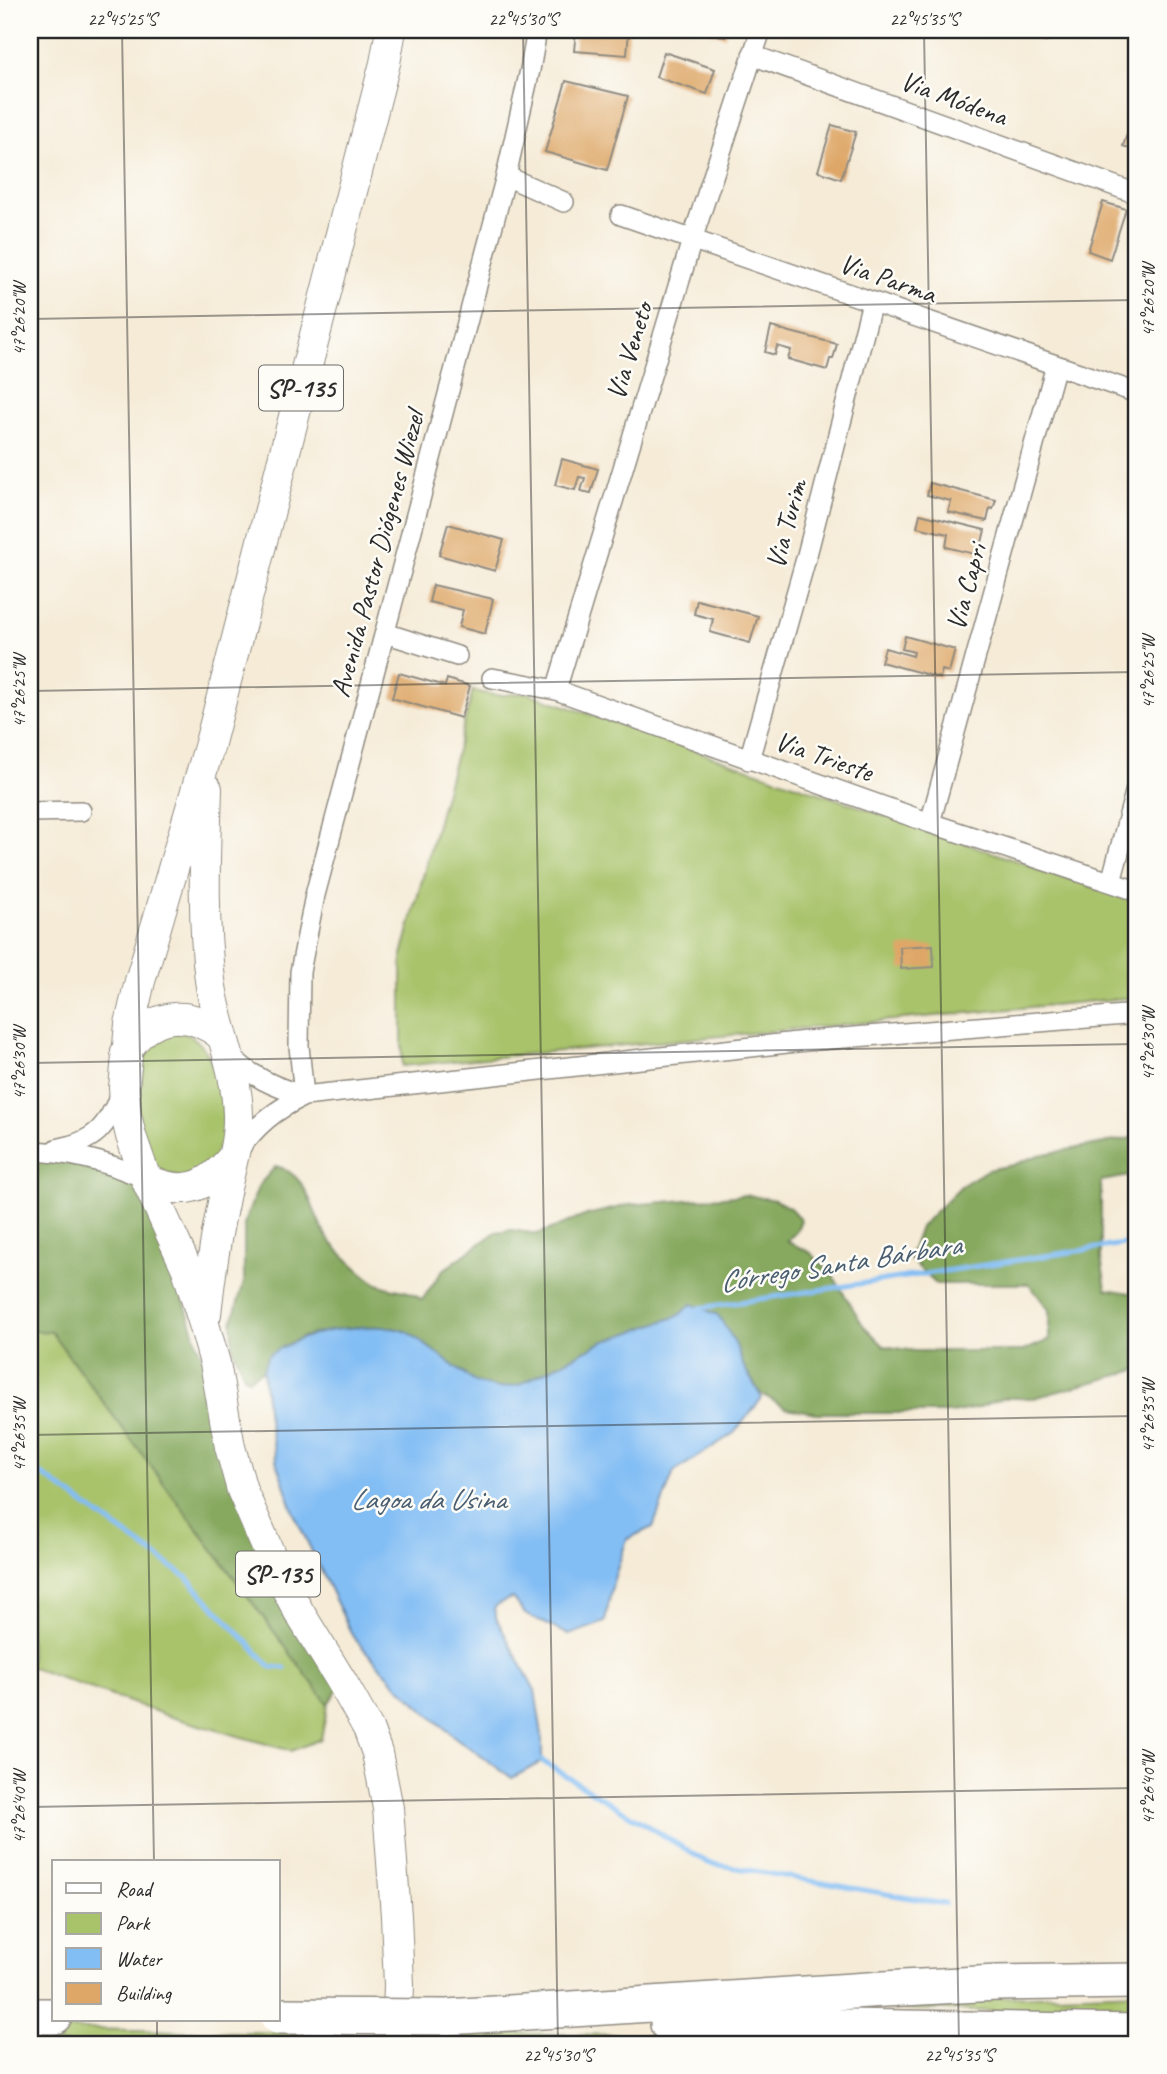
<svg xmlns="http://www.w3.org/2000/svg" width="1167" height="2074" font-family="Caveat,sans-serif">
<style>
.green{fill:#a8c36a;stroke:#6a774a;stroke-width:2}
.forest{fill:#86a95e;stroke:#586a44;stroke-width:2}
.water{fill:#82bdf4;stroke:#567490;stroke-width:2}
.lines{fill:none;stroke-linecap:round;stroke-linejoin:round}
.stream{stroke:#82bdf4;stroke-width:5}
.building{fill:#dea767}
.street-casing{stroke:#908b81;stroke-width:22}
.primary-casing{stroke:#908b81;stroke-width:32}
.highway-casing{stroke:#908b81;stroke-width:38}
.street{stroke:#fff;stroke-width:19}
.primary{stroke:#fff;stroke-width:30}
.highway{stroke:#fff;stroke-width:35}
.highway-bridge-casing{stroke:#908b81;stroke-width:38;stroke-linecap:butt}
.highway-bridge{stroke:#fff;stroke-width:35}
.ticks{fill:none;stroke:#2b2b2b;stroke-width:2;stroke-opacity:0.45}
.labels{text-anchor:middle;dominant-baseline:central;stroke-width:5;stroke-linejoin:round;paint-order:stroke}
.shield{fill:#fdfcf7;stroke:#6a6a68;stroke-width:2}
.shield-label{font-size:26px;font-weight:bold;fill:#2b2b2b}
.street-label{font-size:28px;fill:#2b2b2b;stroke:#fdfcf7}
.water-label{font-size:30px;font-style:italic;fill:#495e71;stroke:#fdfcf7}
.neatline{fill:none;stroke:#2b2b2b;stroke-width:2.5}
.ticks-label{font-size:18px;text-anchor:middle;fill:#2b2b2b}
</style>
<rect width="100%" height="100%" fill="#fdfcf7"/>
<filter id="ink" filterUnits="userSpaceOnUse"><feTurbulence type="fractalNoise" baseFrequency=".0143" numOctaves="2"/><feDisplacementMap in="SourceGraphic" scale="14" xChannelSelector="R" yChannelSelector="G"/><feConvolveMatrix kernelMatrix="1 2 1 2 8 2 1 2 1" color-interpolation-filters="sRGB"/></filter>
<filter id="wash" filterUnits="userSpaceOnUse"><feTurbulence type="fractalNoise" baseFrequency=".00686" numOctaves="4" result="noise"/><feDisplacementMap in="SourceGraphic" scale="28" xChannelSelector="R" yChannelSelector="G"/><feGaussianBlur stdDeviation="1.57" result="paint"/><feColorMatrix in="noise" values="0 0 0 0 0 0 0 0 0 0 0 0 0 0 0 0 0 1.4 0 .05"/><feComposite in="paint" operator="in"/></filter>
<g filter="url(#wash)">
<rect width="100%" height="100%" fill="#f5ebd7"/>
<path class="green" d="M 473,690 C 491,697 507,696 525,692 L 1137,902 L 1137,997 L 402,1066 L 402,955 Z
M 184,1032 C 216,1046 223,1095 224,1127 C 225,1138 222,1149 221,1160 L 190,1181 L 154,1169 L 137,1125 L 139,1049 L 159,1033 Z
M 30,1330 L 51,1332 L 328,1704 L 321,1739 L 291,1751 L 171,1717 L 30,1667 Z
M 1137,1992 L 1137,2014 L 895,2009 L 899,2001 Z
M 30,2028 L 343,2034 L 343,2044 L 30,2044 Z
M 447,2032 L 1137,2044 L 447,2044 Z"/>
<path class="forest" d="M 1137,1137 L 1137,1175 L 1101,1181 L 1101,1258 L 1106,1289 L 1137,1294 L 1137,1370 L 1034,1398 L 1003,1398 L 977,1408 L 951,1413 L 817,1413 L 786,1408 L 760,1393 L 744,1367 L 734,1341 L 678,1316 L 600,1343 L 519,1385 L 498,1388 L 475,1382 L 408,1332 C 380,1322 331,1328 303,1337 C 291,1342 280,1349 269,1355 L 263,1370 L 248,1379 L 243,1374 L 233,1348 L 232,1322 L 244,1282 L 244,1223 L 259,1185 L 276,1166 C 310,1175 310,1211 327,1237 C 335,1248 370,1283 383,1286 C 400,1292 407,1288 422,1300 L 442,1271 L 496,1232 L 511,1230 L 538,1234 L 587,1215 L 629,1205 L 746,1195 L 775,1200 L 790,1208 L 801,1220 L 796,1232 L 787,1241 L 811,1253 L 832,1274 L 863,1325 L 884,1346 L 915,1351 L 1023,1351 L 1049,1340 L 1049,1310 L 1029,1284 L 936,1284 L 909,1258 L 920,1227 L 961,1186 L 987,1170 L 1013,1165 L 1039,1155 Z
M 30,1151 L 146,1179 L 230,1447 L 342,1682 L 328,1704 L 51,1332 L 30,1330 Z"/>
<path class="water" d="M 692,1304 L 718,1315 L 734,1341 L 744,1367 L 762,1398 L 734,1433 L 674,1472 L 653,1527 L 627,1539 L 613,1582 L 605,1622 L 569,1635 L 525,1614 L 512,1598 L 498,1604 L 494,1609 L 497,1620 L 535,1690 L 542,1735 L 542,1762 L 512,1778 L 456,1738 L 427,1713 L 395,1683 L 353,1637 L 295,1516 L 277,1464 L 268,1418 L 263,1370 L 268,1355 C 280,1349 291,1342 303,1338 C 331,1328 380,1322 408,1332 L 475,1382 L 498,1388 L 519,1385 L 600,1343 L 678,1316 Z"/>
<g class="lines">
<path class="stream" d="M 696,1312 L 700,1308 L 1137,1242
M 30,1466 L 186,1577 L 271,1667 L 285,1668
M 537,1758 L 708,1863 L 945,1904"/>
</g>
<g id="blocks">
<path class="building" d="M 576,30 L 629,30 L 627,55 L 574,51 Z
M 705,30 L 727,30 L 725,37 Z
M 1032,30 L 1049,30 L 1045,42 L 1030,37 Z
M 664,52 L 715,69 L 707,94 L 656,77 Z
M 566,81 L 628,96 L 607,170 L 545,152 Z
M 1137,104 L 1137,147 L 1136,147 L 1135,150 L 1123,146 Z
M 832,125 L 856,132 L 841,179 L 818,171 Z
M 1103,202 L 1126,209 L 1110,259 L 1088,251 Z
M 771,327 L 837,344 L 833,359 L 830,359 L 827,370 L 788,359 L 791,350 L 777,346 L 775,355 L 765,352 Z
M 562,459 L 598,469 L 591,493 L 581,491 L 585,478 L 579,477 L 575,490 L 555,485 Z
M 930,483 L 996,500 L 993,509 L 990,508 L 987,521 L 948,512 L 951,501 L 927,495 Z
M 920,514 L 985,530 L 979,555 L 946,547 L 948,534 L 917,527 Z
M 448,524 L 504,540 L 495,571 L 439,555 Z
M 433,585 L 493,599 L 485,634 L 459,627 L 463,610 L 429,602 Z
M 697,600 L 758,616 L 750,643 L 710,632 L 713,619 L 694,614 Z
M 905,636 L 955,650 L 949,672 L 942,670 L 940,678 L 881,662 L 885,648 L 913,656 L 914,652 L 902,649 Z
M 399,673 L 445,686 L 447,679 L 470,686 L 461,718 L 392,698 Z
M 933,945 L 934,967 L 901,969 L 900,947 Z"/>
</g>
</g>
<g filter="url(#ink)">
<use href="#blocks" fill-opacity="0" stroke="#908b81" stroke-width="2"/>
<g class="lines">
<g class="street-casing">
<path id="street" d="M 752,55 L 1137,194
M 506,176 L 564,202
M 621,215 L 1137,393
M 385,633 L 457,656
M 492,678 L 556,690 L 930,823 L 1137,891
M 556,690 L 692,240 L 761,30
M 749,760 L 807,555 L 872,302
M 30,812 L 81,811
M 930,823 L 1056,365
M 1111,882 L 1137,785
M 230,1055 C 251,1077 275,1087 304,1096
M 304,1096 L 299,1046 L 300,972 L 315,895 L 506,176 L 530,70 L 537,30
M 56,1149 C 97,1141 105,1128 122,1092
M 30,1151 C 72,1152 108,1162 146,1179
M 237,1152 C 257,1125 273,1111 304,1096 L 806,1041 L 1137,1014"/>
</g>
<g class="primary-casing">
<path id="primary" d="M 391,30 L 385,63 L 209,747 L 140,981 L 130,1024 L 124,1088 L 126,1115 L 131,1136 L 146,1179 L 187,1269 L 204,1324 L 215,1363 L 230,1447 L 242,1490 L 278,1573 L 299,1612 L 342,1682 L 368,1728 L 377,1753 L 388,1808 L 396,1916 L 399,1985 L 397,2044
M 126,1052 C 149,1013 187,1007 222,1036
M 146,1179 C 183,1197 207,1188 232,1158
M 206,1314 C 210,1277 215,1240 223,1203 C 228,1174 239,1144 238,1115 C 237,1068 216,1026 210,980 C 202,917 205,852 207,789"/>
</g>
<g class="highway-casing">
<path id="highway" d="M 30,2016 L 54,2016
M 447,2017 L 884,1989 L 997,1983 L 1137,1981
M 668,2024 L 1137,2032"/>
</g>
<use href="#street" class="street"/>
<use href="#primary" class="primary"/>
<use href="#highway" class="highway"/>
<g class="highway-bridge-casing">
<path id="highway-bridge" d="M 278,2016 L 447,2017"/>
</g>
<use href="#highway-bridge" class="highway-bridge"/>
</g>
</g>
<path class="ticks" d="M 122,30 L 154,1862M 523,30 L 558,2044M 924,30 L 959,2044M 30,319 L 1137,300M 30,691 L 1137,672M 30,1063 L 1137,1044M 30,1435 L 1137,1416M 30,1807 L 1137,1788M 157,2020 L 157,2044"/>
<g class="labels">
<g class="shield">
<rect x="259" y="365.5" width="84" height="45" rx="5"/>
<rect x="236" y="1551.5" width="84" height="45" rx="5"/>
</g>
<g class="shield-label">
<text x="301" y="388">SP-135</text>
<text x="278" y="1574">SP-135</text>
</g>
<g class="street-label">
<text transform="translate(954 98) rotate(20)">Via Módena</text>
<text transform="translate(888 278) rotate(19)">Via Parma</text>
<text transform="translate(629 351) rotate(-73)">Via Veneto</text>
<text transform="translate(786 524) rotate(-75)">Via Turim</text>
<text transform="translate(377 554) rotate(-75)">Avenida Pastor Diógenes Wiezel</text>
<text transform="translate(966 587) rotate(-75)">Via Capri</text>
<text transform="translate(824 756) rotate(19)">Via Trieste</text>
</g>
<g class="water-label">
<text transform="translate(840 1263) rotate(-9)">Córrego Santa Bárbara</text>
<text x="428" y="1499">Lagoa da Usina</text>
</g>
</g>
<rect width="1167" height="2074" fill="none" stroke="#fdfcf7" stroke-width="77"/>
<rect x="52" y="1860" width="228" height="161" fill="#fdfcf7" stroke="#a9a8a5" stroke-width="2"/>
<rect x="66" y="1883" width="35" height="10" fill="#ffffff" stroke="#a9a8a5" stroke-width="2"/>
<text x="116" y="1896" font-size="21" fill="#2b2b2b">Road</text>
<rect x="66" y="1913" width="35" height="21" fill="#a8c36a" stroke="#a9a8a5" stroke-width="2"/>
<text x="116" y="1930" font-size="21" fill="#2b2b2b">Park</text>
<rect x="66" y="1948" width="35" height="21" fill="#82bdf4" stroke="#a9a8a5" stroke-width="2"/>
<text x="116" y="1966" font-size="21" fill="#2b2b2b">Water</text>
<rect x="66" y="1983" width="35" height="21" fill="#dea767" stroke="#a9a8a5" stroke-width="2"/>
<text x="116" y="2000" font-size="21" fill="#2b2b2b">Building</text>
<rect x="38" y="38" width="1090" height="1998" class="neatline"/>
<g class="ticks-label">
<text x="122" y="25">22°45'25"S</text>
<text x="523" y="25">22°45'30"S</text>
<text x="924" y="25">22°45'35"S</text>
<text transform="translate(1148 300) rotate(-90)" y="6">47°26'20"W</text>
<text transform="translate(19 319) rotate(-90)" y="6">47°26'20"W</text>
<text transform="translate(1148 672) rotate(-90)" y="6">47°26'25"W</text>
<text transform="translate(19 691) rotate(-90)" y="6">47°26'25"W</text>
<text transform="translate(1148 1044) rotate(-90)" y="6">47°26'30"W</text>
<text transform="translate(19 1063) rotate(-90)" y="6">47°26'30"W</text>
<text transform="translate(1148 1416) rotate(-90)" y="6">47°26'35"W</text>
<text transform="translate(19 1435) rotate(-90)" y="6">47°26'35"W</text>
<text transform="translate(1148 1788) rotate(-90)" y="6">47°26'40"W</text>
<text transform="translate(19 1807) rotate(-90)" y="6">47°26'40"W</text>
<text x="558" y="2061">22°45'30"S</text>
<text x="959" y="2061">22°45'35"S</text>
</g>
</svg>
